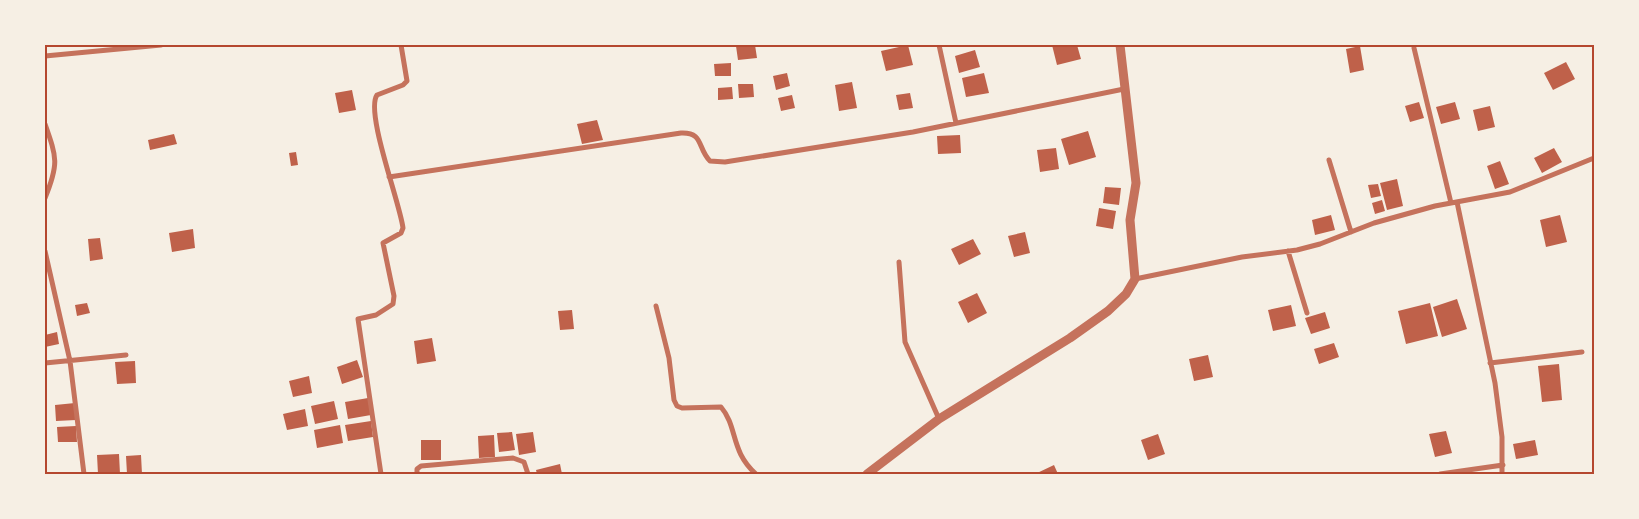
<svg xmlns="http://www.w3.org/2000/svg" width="1639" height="519" font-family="Cabin,sans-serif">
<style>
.building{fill:#bf614a}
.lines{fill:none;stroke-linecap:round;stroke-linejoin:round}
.minor{stroke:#c5725c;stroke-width:5}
.tertiary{stroke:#c5725c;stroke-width:9}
.neatline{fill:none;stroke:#b5482f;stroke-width:2}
</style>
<rect width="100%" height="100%" fill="#f6efe4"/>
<path class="building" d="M 755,45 L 757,58 L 738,60 L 736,46 Z
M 908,45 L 913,65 L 886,71 L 881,51 Z
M 1052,45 L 1077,45 L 1081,59 L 1057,65 Z
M 1360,46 L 1364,70 L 1350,73 L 1346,49 Z
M 975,50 L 980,67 L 959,73 L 955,56 Z
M 1566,62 L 1575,79 L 1553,90 L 1544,73 Z
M 731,63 L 731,76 L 715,76 L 714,64 Z
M 787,73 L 790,86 L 776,90 L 773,76 Z
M 984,73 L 989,93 L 966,97 L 962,78 Z
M 852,82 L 857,108 L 839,111 L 835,85 Z
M 738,84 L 753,84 L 754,97 L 739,98 Z
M 732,87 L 733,99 L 718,100 L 718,88 Z
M 352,90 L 356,110 L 339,113 L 335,93 Z
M 910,93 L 913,108 L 899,110 L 896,95 Z
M 792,95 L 795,108 L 781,111 L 778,98 Z
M 1419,102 L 1424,118 L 1410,122 L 1405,106 Z
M 1455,102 L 1460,119 L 1441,124 L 1436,107 Z
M 1490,106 L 1495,127 L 1478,131 L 1473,110 Z
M 597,120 L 603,140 L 582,144 L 577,124 Z
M 1088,131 L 1096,157 L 1069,165 L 1061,139 Z
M 174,134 L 177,144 L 150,150 L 148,140 Z
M 960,135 L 961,153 L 938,154 L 937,136 Z
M 1056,148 L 1059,169 L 1040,172 L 1037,150 Z
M 1554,148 L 1562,162 L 1542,173 L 1534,158 Z
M 296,152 L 298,165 L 291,166 L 289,153 Z
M 1500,161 L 1509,184 L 1495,189 L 1487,166 Z
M 1397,179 L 1403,206 L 1387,210 L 1380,183 Z
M 1378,184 L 1381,196 L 1371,198 L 1368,185 Z
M 1105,187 L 1121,188 L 1119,205 L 1103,203 Z
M 1382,200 L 1385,211 L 1375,214 L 1372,203 Z
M 1099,208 L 1116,211 L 1113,229 L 1096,226 Z
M 1331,215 L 1335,230 L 1315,235 L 1312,220 Z
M 1560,215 L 1567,242 L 1546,247 L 1540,220 Z
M 193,229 L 195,248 L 172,252 L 169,233 Z
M 1025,232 L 1030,253 L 1014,257 L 1008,236 Z
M 100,238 L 103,259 L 90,261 L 88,239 Z
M 973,239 L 981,254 L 959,265 L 951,249 Z
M 977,293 L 987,313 L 968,323 L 958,302 Z
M 1457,299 L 1467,329 L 1442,337 L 1433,307 Z
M 87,303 L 90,313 L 77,316 L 75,305 Z
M 1430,303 L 1438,336 L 1406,344 L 1398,311 Z
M 1291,305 L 1296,326 L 1273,331 L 1268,310 Z
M 572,310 L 574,329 L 560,330 L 558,311 Z
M 1325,312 L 1330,328 L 1311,334 L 1305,318 Z
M 57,332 L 59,344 L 45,347 L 45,335 Z
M 432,338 L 436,361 L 417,364 L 414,341 Z
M 1334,343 L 1339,357 L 1319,364 L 1314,349 Z
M 1208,355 L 1213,377 L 1194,381 L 1189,359 Z
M 357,360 L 363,377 L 342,384 L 337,367 Z
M 135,361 L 136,383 L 117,384 L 115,362 Z
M 1559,364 L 1562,400 L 1542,402 L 1538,366 Z
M 309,376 L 312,393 L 293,397 L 289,381 Z
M 368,398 L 371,415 L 348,419 L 345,402 Z
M 334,401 L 338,419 L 315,424 L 311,406 Z
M 75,403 L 76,420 L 56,421 L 55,405 Z
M 305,409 L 308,426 L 287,430 L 283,414 Z
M 371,421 L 373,437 L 348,441 L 345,425 Z
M 340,425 L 343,443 L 317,448 L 314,430 Z
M 76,426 L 77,442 L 58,442 L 57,427 Z
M 1446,431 L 1452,453 L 1435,457 L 1429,434 Z
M 512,432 L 515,450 L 499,452 L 497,433 Z
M 533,432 L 536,452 L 519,455 L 516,434 Z
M 1158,434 L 1165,454 L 1148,460 L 1141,440 Z
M 494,435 L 495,457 L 479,458 L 478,436 Z
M 421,440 L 441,440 L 441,460 L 421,460 Z
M 1535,440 L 1538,455 L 1516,459 L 1513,444 Z
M 119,454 L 120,474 L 98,474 L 97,455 Z
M 141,455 L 142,474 L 127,474 L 126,456 Z
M 560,464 L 562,474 L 537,474 L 536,470 Z
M 1054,465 L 1058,474 L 1035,474 Z"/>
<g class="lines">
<path class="minor" d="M 939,45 L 956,123
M 1414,48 L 1451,203
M 45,56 L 161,45
M 45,124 C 57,158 59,164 45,198
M 1329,160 L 1351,232
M 389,177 L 681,133 C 704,132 697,148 710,161 L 725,162 L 913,132 L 1124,89
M 1457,202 L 1495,383 L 1502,437 L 1502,474
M 45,251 L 70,361 L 84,474
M 1288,251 L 1307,313
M 899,262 L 905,342 L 939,419
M 1135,279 L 1242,257 L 1297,250 L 1320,244 L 1374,223 L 1435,206 L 1510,192 L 1594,158
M 656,306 L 669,358 L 674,400 L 677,406 L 682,408 L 721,407 C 738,427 730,451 756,474
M 45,363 L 126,355
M 1490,363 L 1582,352
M 381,474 L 358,319 L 376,315 L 393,304 L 394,296 L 383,243 L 401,233 L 403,228 C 400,203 365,112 377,95 L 403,85 L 407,81 L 401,45
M 417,474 L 417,469 L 421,466 L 513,458 L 524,462 L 528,474
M 1440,474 L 1503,465"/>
<path class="tertiary" d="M 867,474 L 939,419 L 1070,338 L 1108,311 L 1126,294 L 1135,279 L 1130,220 L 1136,183 L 1120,45"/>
</g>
<rect width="1639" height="519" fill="none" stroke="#f6efe4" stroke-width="92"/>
<rect x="46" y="46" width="1547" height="427" class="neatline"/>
</svg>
